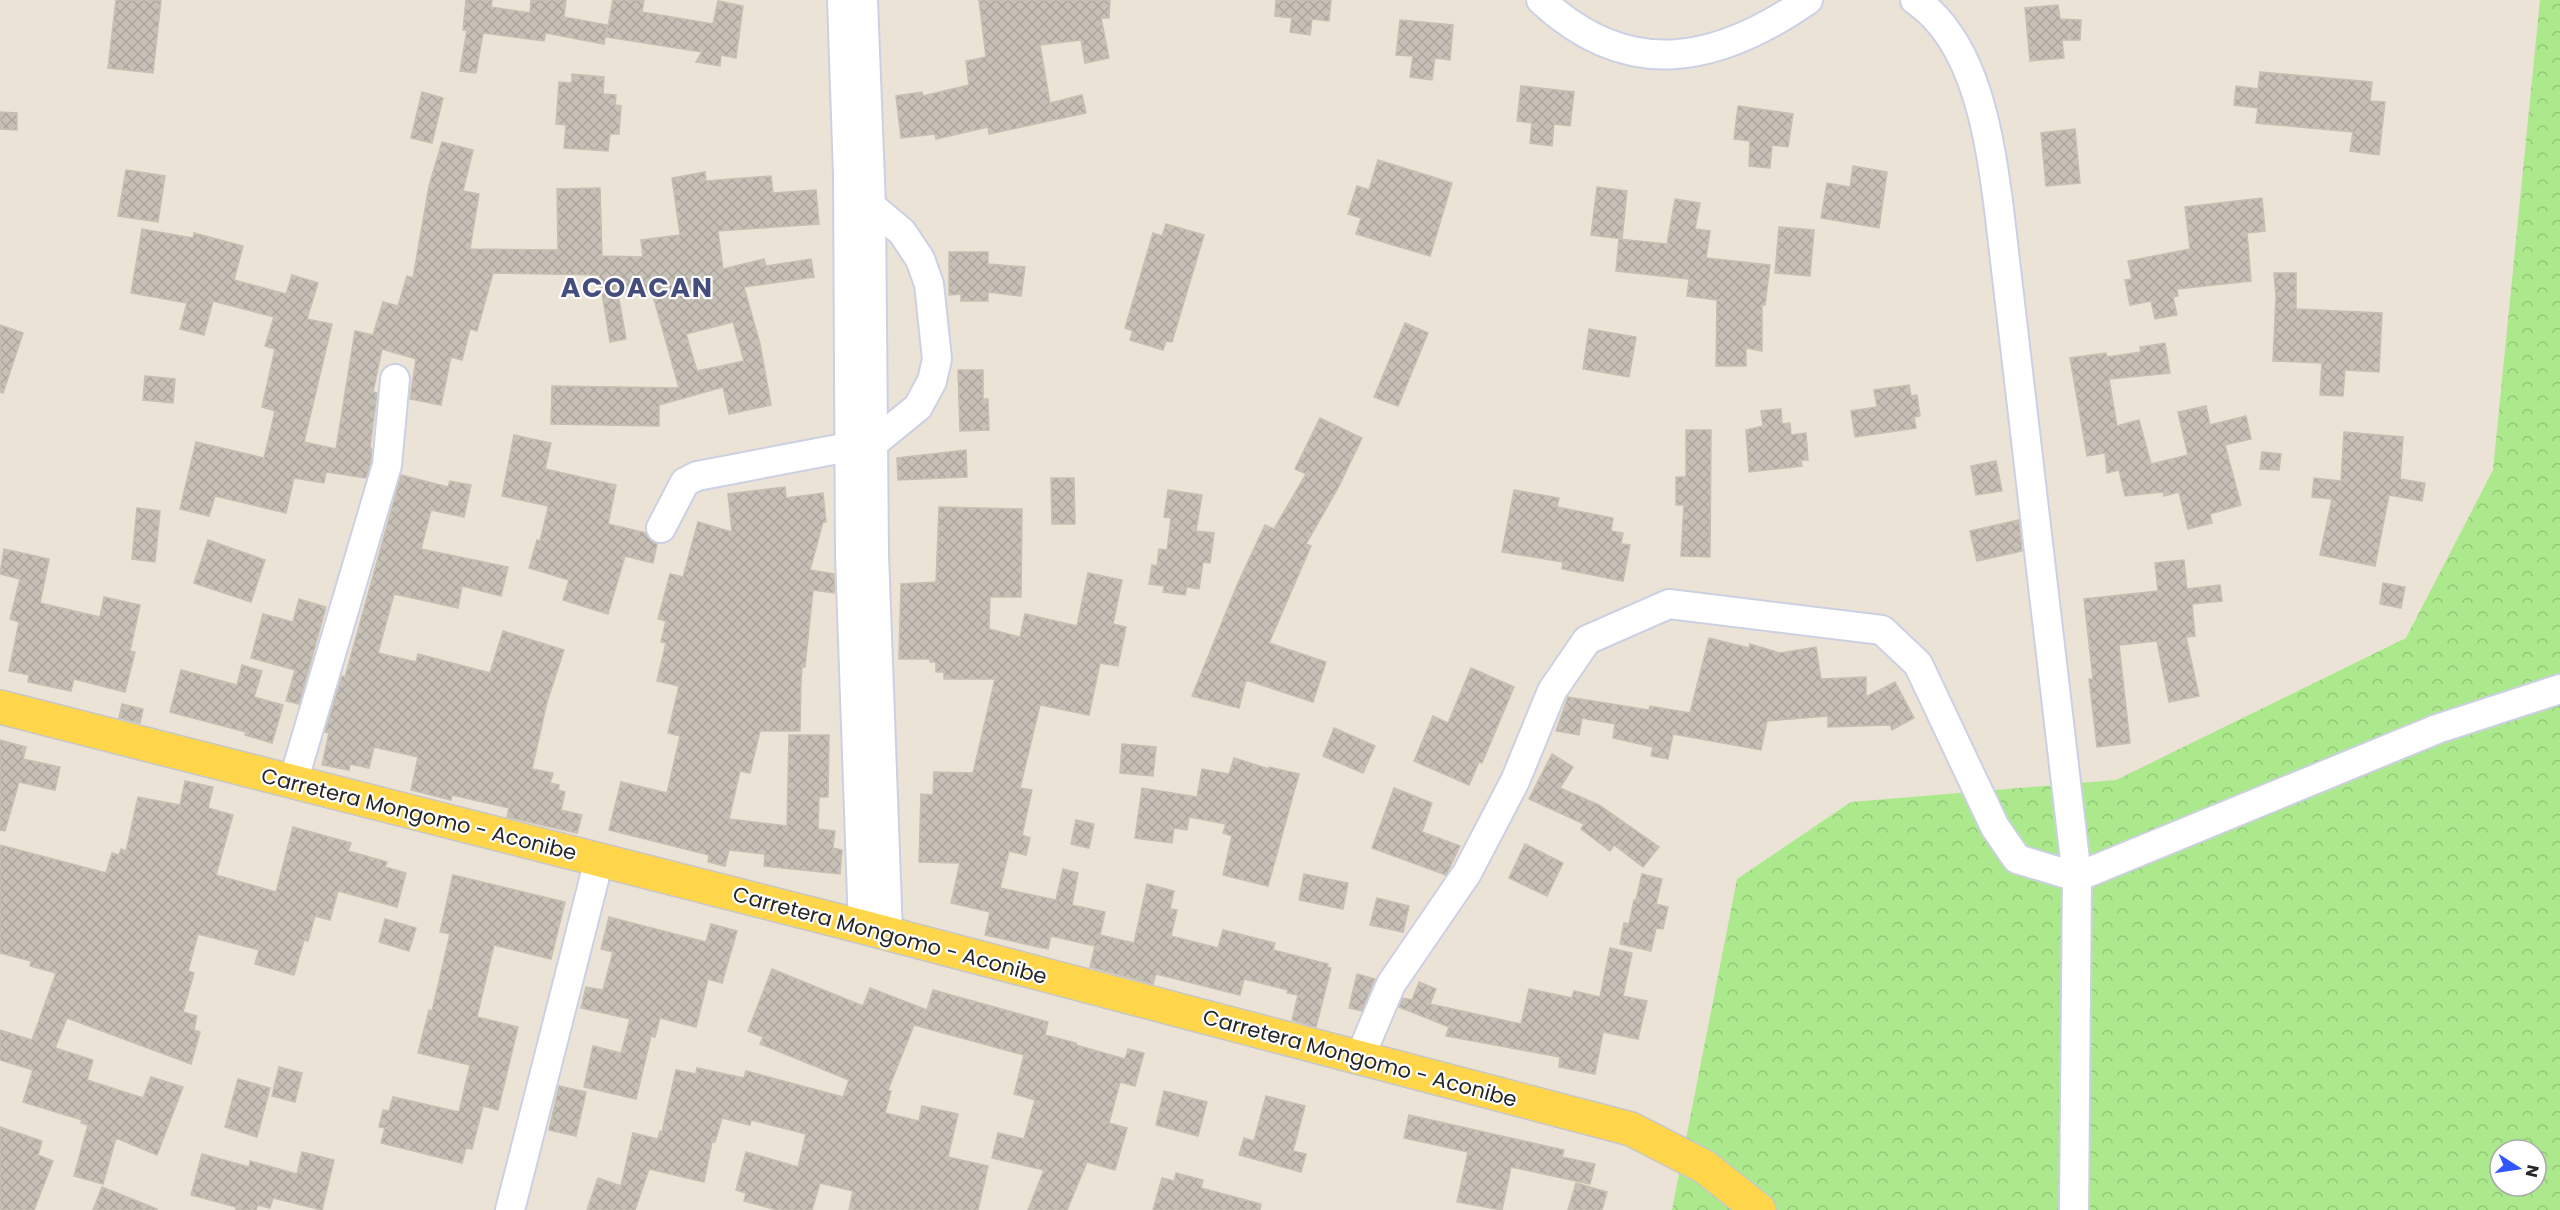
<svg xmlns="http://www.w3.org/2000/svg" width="2560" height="1210" font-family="Poppins,sans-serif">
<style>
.forest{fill:url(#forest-crowns);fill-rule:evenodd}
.building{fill:url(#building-cross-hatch);stroke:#c7bfb1;stroke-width:1.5;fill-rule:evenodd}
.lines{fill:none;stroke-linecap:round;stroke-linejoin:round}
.minor-casing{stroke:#ccd0e3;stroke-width:32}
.major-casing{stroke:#c7c7c7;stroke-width:36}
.minor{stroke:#fff;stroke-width:28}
.major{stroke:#ffd649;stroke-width:33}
.labels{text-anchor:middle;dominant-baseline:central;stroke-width:4.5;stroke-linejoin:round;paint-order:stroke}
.street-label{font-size:21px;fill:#272727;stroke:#fff}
.district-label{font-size:27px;font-weight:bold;letter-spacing:1.5px;fill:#444d7c;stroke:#fff}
</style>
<defs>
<pattern id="forest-crowns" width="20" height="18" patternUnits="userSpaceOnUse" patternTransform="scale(1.5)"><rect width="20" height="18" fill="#abe98c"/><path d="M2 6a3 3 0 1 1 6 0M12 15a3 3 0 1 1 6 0" fill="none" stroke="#93c879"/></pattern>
<pattern id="building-cross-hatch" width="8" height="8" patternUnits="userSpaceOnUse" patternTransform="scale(1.5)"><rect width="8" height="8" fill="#c7c0b7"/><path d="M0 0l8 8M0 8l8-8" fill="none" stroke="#aba59d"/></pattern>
</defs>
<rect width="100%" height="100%" fill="#ece3d7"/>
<path class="forest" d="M 2540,0 L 2560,0 L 2560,1210 L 1672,1210 L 1737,879 L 1851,802 L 2116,780 L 2406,638 L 2493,470 ZM 2500,1150 L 2536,1150 L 2536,1186 L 2500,1186 Z"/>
<path class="building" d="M 116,0 L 161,0 L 153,73 L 108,68 Z
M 466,0 L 492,0 L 491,7 L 530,13 L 531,0 L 566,0 L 564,17 L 607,25 L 604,44 L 546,33 L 544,41 L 483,33 L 476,73 L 460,71 L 467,30 L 463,30 Z
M 613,0 L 644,0 L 642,12 L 713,24 L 718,1 L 743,6 L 736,58 L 721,55 L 720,66 L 696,62 L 702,52 L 606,37 Z
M 979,0 L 1110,0 L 1109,18 L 1101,18 L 1109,58 L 1085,63 L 1081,40 L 1040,45 L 1050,103 L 1082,95 L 1086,113 L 989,134 L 988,127 L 936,139 L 935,134 L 901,138 L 896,96 L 922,92 L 923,96 L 969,85 L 966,61 L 986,57 Z
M 1276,0 L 1331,0 L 1329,21 L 1312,19 L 1310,35 L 1290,32 L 1292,18 L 1275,16 Z
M 2058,5 L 2060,19 L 2081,20 L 2080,40 L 2062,40 L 2064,58 L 2030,61 L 2025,8 Z
M 1400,20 L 1453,25 L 1450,60 L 1435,58 L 1432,80 L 1410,77 L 1413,56 L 1396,55 Z
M 2260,72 L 2372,82 L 2370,101 L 2385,102 L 2379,155 L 2350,151 L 2353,132 L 2256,123 L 2258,108 L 2234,105 L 2236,86 L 2258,89 Z
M 572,74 L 604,77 L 603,94 L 616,95 L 615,105 L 621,106 L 619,134 L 610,134 L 608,151 L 564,148 L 566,125 L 556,124 L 559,82 L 572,83 Z
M 1521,86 L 1574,92 L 1570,126 L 1554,124 L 1552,146 L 1530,143 L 1532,123 L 1517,121 Z
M 422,92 L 443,98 L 432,143 L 411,138 Z
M 1738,106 L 1793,114 L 1788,147 L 1772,145 L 1770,168 L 1749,166 L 1750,141 L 1734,139 Z
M 0,112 L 17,113 L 17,130 L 0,129 Z
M 2075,129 L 2080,183 L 2046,186 L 2041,133 Z
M 442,142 L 473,150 L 463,191 L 479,194 L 470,249 L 558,250 L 557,189 L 600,188 L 602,256 L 643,257 L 641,240 L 680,235 L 672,178 L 705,172 L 706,181 L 771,176 L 773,193 L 816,190 L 819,224 L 718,231 L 723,269 L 764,259 L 766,266 L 811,259 L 814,277 L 744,287 L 760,344 L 771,405 L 729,414 L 723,387 L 659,405 L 659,426 L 551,424 L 552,386 L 679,388 L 652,292 L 618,294 L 626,339 L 610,342 L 599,275 L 493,273 L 477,331 L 470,329 L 462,360 L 451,357 L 441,405 L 410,399 L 416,359 L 382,349 L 373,392 L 377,393 L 370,448 L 372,449 L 371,462 L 366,478 L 326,472 L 324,483 L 294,478 L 286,513 L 215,496 L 209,516 L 180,509 L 196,442 L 264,458 L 275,411 L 262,407 L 275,349 L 265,346 L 274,317 L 213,301 L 204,335 L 180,329 L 187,303 L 131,293 L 142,229 L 193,238 L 194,233 L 243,246 L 234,280 L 286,294 L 292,275 L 318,283 L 307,319 L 332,324 L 304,442 L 336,449 L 355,331 L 373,335 L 383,302 L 398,306 L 407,276 L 413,278 L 429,186 ZM 733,322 L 744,361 L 697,371 L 686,334 Z
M 1378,160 L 1452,183 L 1430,256 L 1356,234 L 1361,218 L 1348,214 L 1357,186 L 1369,190 Z
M 1853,166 L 1887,172 L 1879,228 L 1821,218 L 1827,183 L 1850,187 Z
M 126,170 L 165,176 L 158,222 L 118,216 Z
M 1597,187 L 1627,191 L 1622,239 L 1591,235 Z
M 2262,198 L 2265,231 L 2247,233 L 2251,281 L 2177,289 L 2178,296 L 2173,297 L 2177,315 L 2155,319 L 2151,301 L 2130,305 L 2125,280 L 2132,279 L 2128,261 L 2190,249 L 2185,207 Z
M 1675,199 L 1700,203 L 1695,229 L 1710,231 L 1706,258 L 1770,265 L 1765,305 L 1762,305 L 1762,351 L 1746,348 L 1746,366 L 1716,366 L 1717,300 L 1687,296 L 1689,279 L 1616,271 L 1619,239 L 1667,244 Z
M 1166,224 L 1204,235 L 1172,342 L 1166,341 L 1163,350 L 1130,340 L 1133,331 L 1125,328 L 1153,233 L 1162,236 Z
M 1779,227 L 1814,230 L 1810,276 L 1775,273 Z
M 949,252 L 988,252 L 988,264 L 1025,267 L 1021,296 L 988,292 L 988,301 L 961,301 L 961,294 L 949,295 Z
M 2274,273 L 2296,273 L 2296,309 L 2382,313 L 2379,372 L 2345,370 L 2343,396 L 2320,395 L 2322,363 L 2273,361 L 2276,297 Z
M 1405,323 L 1428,333 L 1398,406 L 1374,397 Z
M 0,325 L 23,333 L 3,393 L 0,392 Z
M 1589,329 L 1636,337 L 1629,377 L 1583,369 Z
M 2165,343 L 2170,373 L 2109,379 L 2117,426 L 2139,420 L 2151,464 L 2188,455 L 2178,412 L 2206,406 L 2210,425 L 2246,416 L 2251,439 L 2225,445 L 2241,505 L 2210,514 L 2212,523 L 2188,529 L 2179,492 L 2164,496 L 2163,492 L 2125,496 L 2119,470 L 2107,473 L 2105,453 L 2087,456 L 2070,358 L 2106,353 L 2107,357 L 2141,352 L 2140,347 Z
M 958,370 L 983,370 L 983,399 L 988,399 L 989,430 L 960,431 Z
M 145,376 L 175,379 L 173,403 L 143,400 Z
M 1909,385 L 1911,396 L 1917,395 L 1920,416 L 1914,417 L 1916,428 L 1855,437 L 1851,411 L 1877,407 L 1874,390 Z
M 1781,409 L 1782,424 L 1790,423 L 1791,435 L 1806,433 L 1808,460 L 1801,460 L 1802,466 L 1749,472 L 1746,430 L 1763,426 L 1761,411 Z
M 1320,418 L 1362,438 L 1338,488 L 1306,544 L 1311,546 L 1269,643 L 1326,662 L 1313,702 L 1246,680 L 1239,708 L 1192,696 L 1238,583 L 1265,525 L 1274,529 L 1306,474 L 1295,469 Z
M 1686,430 L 1711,430 L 1710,557 L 1681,556 L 1684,505 L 1676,505 L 1676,477 L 1686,477 Z
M 2344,432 L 2403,437 L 2400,479 L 2425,483 L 2422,501 L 2389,495 L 2375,566 L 2320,555 L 2332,499 L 2312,497 L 2314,478 L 2341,481 Z
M 514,435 L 551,443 L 545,469 L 616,485 L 608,524 L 646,533 L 657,544 L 653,563 L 625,556 L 608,614 L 563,600 L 569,580 L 529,568 L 537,540 L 540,541 L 548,508 L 548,506 L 502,496 Z
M 966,450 L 967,477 L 898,480 L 897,458 Z
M 2262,452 L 2281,454 L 2279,470 L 2260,469 Z
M 1996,461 L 2002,491 L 1976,495 L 1971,466 Z
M 401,475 L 448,487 L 450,481 L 471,485 L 464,517 L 431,510 L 421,549 L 508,567 L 501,596 L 462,586 L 458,608 L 394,594 L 378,653 L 416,662 L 418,654 L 490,673 L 503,631 L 564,650 L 547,702 L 532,769 L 553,773 L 550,783 L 559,785 L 558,790 L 565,792 L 561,810 L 582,815 L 577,833 L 507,817 L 509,808 L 452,795 L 451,800 L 411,790 L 418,757 L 374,747 L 369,768 L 350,764 L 349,770 L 322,765 L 329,733 L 325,732 L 342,676 L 345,677 Z
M 1051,478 L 1074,478 L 1075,524 L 1052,524 Z
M 785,487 L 786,498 L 823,493 L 826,522 L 823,522 L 810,570 L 834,574 L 835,589 L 834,593 L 813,590 L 805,667 L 802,667 L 801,683 L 800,731 L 760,731 L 750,773 L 740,771 L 729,819 L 787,826 L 789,735 L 829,735 L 828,797 L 819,797 L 818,829 L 835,831 L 833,848 L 842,850 L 840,874 L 764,866 L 765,854 L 729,850 L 725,866 L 708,862 L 709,855 L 609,830 L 621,782 L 667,793 L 680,736 L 668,733 L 679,686 L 657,681 L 666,643 L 661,642 L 666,621 L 658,619 L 670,574 L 683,577 L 698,522 L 732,532 L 728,494 Z
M 1168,490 L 1202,495 L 1196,531 L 1214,533 L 1210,563 L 1203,562 L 1199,589 L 1187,587 L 1185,595 L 1163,592 L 1164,586 L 1149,584 L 1152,565 L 1157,566 L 1159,549 L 1167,550 L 1171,518 L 1164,517 Z
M 1514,490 L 1559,498 L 1557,507 L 1613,518 L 1611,531 L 1623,533 L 1621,544 L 1630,545 L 1623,581 L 1562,569 L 1563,562 L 1502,552 Z
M 939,507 L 1022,509 L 1021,597 L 990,597 L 989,629 L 1020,637 L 1025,614 L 1077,626 L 1088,573 L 1122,580 L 1113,624 L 1126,627 L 1118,666 L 1100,663 L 1089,715 L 1040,705 L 1020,788 L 1032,790 L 1022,835 L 1030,838 L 1026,855 L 1009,851 L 1000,888 L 1056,900 L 1063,869 L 1078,873 L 1072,905 L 1105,912 L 1100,935 L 1134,943 L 1147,884 L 1174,891 L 1170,909 L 1177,910 L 1171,936 L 1218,948 L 1223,930 L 1275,943 L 1273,950 L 1328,964 L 1327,967 L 1331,968 L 1316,1027 L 1292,1020 L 1298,995 L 1287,993 L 1288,990 L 1244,979 L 1240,995 L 1156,974 L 1153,984 L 1090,967 L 1095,946 L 1051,936 L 1048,949 L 985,935 L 990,912 L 951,903 L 960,863 L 919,862 L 921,794 L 933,795 L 934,772 L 973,773 L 995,679 L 944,679 L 944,672 L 936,672 L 936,662 L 930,662 L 930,659 L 899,659 L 901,584 L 936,582 Z
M 137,508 L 160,511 L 155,562 L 132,559 Z
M 2019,520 L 2022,551 L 1977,561 L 1970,531 Z
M 208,540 L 265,560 L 251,602 L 194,583 Z
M 4,549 L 49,559 L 40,603 L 100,617 L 104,597 L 140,605 L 130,651 L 135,652 L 125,692 L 74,679 L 71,691 L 28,682 L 29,675 L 9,671 L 19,622 L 10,619 L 20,579 L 0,574 Z
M 2184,560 L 2187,589 L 2220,585 L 2222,601 L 2192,604 L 2195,636 L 2186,637 L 2199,696 L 2169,702 L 2157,641 L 2119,645 L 2130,743 L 2097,747 L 2089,679 L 2093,679 L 2084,599 L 2158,591 L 2155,563 Z
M 2383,583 L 2405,587 L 2401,608 L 2380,604 Z
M 299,599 L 326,607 L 299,704 L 286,701 L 295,670 L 251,658 L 263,614 L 293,622 Z
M 1709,638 L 1749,648 L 1750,644 L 1780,653 L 1816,647 L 1821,679 L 1866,677 L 1866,697 L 1895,682 L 1914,718 L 1892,730 L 1890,725 L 1828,727 L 1828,716 L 1767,721 L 1761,750 L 1673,734 L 1668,759 L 1651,756 L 1653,747 L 1613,738 L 1615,724 L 1582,718 L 1579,735 L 1556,731 L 1568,697 L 1649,710 L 1650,706 L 1690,713 Z
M 242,665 L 262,671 L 254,697 L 283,705 L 272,743 L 245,735 L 246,732 L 170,712 L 181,670 L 237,685 Z
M 1471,668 L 1514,687 L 1482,763 L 1479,762 L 1469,785 L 1414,761 L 1433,716 L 1448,723 Z
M 122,704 L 143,709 L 140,723 L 119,718 Z
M 1334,728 L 1375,746 L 1363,773 L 1323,756 Z
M 0,740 L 26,747 L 23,759 L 60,767 L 55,790 L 19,782 L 5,831 L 0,830 Z
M 1122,744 L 1156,747 L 1153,776 L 1120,773 Z
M 1552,754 L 1573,767 L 1560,788 L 1599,805 L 1659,847 L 1643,867 L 1614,845 L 1610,851 L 1581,829 L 1584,824 L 1529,799 Z
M 1234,758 L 1269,769 L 1269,767 L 1299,774 L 1268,886 L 1223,875 L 1232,836 L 1223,833 L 1226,824 L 1189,817 L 1187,830 L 1174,828 L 1172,843 L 1135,838 L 1142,788 L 1197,797 L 1202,769 L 1229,774 Z
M 185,781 L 213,787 L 208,808 L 233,815 L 216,875 L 276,892 L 293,827 L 351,843 L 348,851 L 387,862 L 385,867 L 406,873 L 397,907 L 338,891 L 330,920 L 315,916 L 308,941 L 304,940 L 294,975 L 255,964 L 259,950 L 198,934 L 188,971 L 194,973 L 183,1012 L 197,1016 L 194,1030 L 200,1032 L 191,1064 L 67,1018 L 55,1048 L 93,1060 L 87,1080 L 143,1098 L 151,1077 L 183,1087 L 157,1155 L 116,1138 L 103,1184 L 74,1176 L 88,1125 L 81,1123 L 82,1120 L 23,1102 L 33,1070 L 0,1060 L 0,1030 L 32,1040 L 56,973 L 30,966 L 31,961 L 0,953 L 0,845 L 106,873 L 112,853 L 119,855 L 121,849 L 126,851 L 138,797 L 180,805 Z
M 1394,788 L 1432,803 L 1422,832 L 1460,846 L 1446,875 L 1372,848 Z
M 1076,820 L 1094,824 L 1089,848 L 1071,844 Z
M 1525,844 L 1563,863 L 1547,896 L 1509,878 Z
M 1304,874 L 1348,883 L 1343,909 L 1299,900 Z
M 1642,874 L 1662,879 L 1656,904 L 1668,907 L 1663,929 L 1656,928 L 1651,951 L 1620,944 L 1624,923 L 1629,924 L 1634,900 L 1636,900 Z
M 453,875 L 565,902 L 551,959 L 494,945 L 477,1017 L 518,1027 L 498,1110 L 483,1106 L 472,1149 L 466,1148 L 462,1163 L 381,1143 L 385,1128 L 379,1127 L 383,1110 L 389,1111 L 393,1097 L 459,1112 L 470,1065 L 418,1053 L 429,1010 L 432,1011 L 450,934 L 440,932 Z
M 1377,898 L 1409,906 L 1403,932 L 1370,925 Z
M 609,917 L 706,942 L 711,924 L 737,931 L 722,983 L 708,979 L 696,1027 L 660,1018 L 655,1037 L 651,1036 L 636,1099 L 584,1087 L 593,1046 L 621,1053 L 630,1019 L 581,1008 L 586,987 L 603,990 L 613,952 L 601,949 Z
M 385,919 L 416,928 L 409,951 L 379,942 Z
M 1610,948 L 1632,953 L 1623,996 L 1647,1001 L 1638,1039 L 1603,1032 L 1595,1074 L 1559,1067 L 1560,1057 L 1446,1036 L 1449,1027 L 1399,1007 L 1403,998 L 1412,1000 L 1419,982 L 1436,989 L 1430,1004 L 1521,1024 L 1529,989 L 1572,998 L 1574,991 L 1600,997 Z
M 772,969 L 863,1006 L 870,988 L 927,1010 L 933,990 L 1048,1022 L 1045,1035 L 1076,1043 L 1076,1045 L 1125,1059 L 1128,1049 L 1144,1053 L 1135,1086 L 1120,1082 L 1109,1123 L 1127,1128 L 1115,1170 L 1087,1162 L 1067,1210 L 1028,1210 L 1044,1170 L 992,1158 L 998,1133 L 1024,1139 L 1035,1100 L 1014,1094 L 1024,1055 L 914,1025 L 888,1090 L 891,1091 L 885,1113 L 919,1121 L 922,1106 L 958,1114 L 948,1157 L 988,1166 L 978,1210 L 849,1210 L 853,1191 L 820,1183 L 812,1210 L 777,1210 L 744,1201 L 746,1193 L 736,1190 L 746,1152 L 798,1167 L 806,1134 L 751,1120 L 750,1125 L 722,1118 L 715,1142 L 712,1142 L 704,1182 L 649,1169 L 635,1210 L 587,1210 L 598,1178 L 621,1186 L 633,1133 L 658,1139 L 660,1131 L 662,1132 L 676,1070 L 696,1074 L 697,1068 L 744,1078 L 746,1071 L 843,1097 L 849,1080 L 760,1044 L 763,1037 L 748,1031 Z
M 1357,974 L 1375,979 L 1362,1011 L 1349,1008 Z
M 279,1067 L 302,1073 L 295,1102 L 272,1096 Z
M 238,1079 L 270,1088 L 257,1137 L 225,1127 Z
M 559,1086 L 586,1092 L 576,1136 L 549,1130 Z
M 1164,1091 L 1207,1102 L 1198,1136 L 1156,1125 Z
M 1266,1096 L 1305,1106 L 1293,1151 L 1306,1154 L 1301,1172 L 1239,1155 L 1244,1138 L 1254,1141 Z
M 1409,1115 L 1564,1150 L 1562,1157 L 1595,1164 L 1590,1184 L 1511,1167 L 1502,1210 L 1457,1202 L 1468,1152 L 1404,1138 Z
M 0,1127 L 42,1141 L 38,1155 L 53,1161 L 34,1210 L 0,1210 Z
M 302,1152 L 334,1160 L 322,1210 L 273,1198 L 270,1208 L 258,1205 L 256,1210 L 236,1210 L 236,1207 L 191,1195 L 202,1154 L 249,1167 L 250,1161 L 297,1174 Z
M 1176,1173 L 1203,1180 L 1201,1188 L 1261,1204 L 1260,1210 L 1153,1210 L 1162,1178 L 1174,1181 Z
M 1576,1183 L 1607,1192 L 1602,1210 L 1568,1210 Z
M 102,1187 L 157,1209 L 157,1210 L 93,1210 Z"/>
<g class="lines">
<g class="minor-casing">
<path id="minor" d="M 842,0 L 848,176 L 850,555 L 863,927
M 863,0 L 871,206 L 874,554 L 888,934
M 1541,0 C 1629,82 1717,63 1808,0
M 1915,0 C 1977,42 1990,141 1999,209 L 2077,877 L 2074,1210
M 661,528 L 685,482 L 697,476 L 875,442 L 918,407 L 932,381 L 937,359 L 929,284 L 920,259 L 902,232 L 871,206
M 293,782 L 387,465 L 395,379
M 1360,1057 L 1391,984 L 1467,873 L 1515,781 L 1552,691 L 1587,640 L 1669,604 L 1882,630 L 1918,664 L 1995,827 L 2017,859 L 2077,877 L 2437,729 L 2560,689
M 510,1210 L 599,860"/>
</g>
<g class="major-casing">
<path id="major" d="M 0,707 L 863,927 L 1631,1129 L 1705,1167 L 1759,1210"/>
</g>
<use href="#minor" class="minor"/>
<use href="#major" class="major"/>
</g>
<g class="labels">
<g class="street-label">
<text transform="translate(419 814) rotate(14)">Carretera Mongomo - Aconibe</text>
<text transform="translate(890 935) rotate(15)">Carretera Mongomo - Aconibe</text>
<text transform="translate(1360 1058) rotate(15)">Carretera Mongomo - Aconibe</text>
</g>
<g class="district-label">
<text x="637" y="287">ACOACAN</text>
</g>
</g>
<g transform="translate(2518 1168) rotate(102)"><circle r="28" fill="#ffffff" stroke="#a9a9a9" stroke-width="1.5"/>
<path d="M0-4.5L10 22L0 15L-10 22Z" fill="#3156ff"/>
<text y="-9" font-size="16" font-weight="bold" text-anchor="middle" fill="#272727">N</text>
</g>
</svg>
